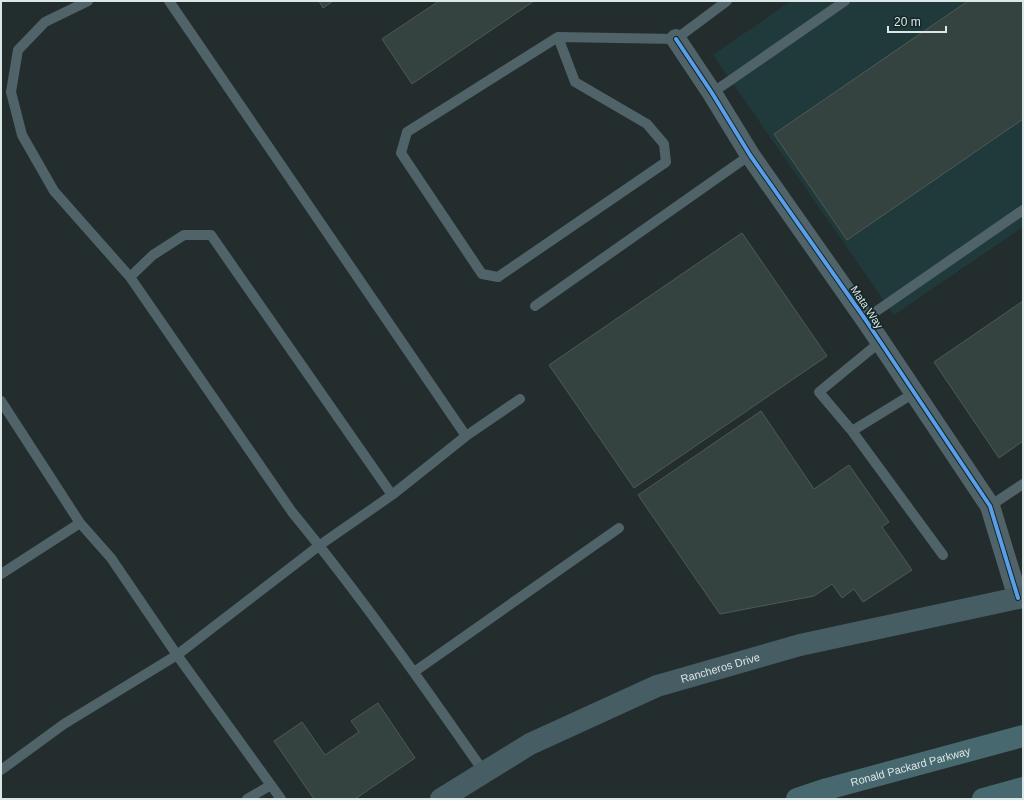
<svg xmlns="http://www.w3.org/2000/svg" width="1024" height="800" font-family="Helvetica,sans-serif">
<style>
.built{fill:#203a3b}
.building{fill:#344340;stroke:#515858}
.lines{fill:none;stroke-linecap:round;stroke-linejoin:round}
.service{stroke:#4f6368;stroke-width:10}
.minor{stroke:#4f6368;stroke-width:20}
.secondary{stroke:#465d63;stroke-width:22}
.motorway{stroke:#48686f;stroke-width:22}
.cycleway-casing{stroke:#152728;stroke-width:6}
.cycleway{stroke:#5a9eea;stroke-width:4}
.labels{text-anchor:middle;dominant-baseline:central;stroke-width:3.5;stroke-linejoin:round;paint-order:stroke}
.street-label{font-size:11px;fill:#dbe7e7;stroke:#152728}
</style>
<rect width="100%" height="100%" fill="#232d2d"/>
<path class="built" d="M 791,1 L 1023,1 L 1023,227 L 894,315 L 713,55 Z"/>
<path class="building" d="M 319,1 L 333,1 L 323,8 Z
M 439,1 L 534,1 L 412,84 L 382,39 Z
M 968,1 L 1023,1 L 1023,119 L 847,240 L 774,134 Z
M 742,233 L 827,356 L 634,488 L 549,365 Z
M 1023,301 L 1023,441 L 999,458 L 934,362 Z
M 761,411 L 814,489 L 849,465 L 889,522 L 882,527 L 912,570 L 863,602 L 854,589 L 842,598 L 832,584 L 814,596 L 720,614 L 638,495 Z
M 378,703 L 415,758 L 355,799 L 314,799 L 274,741 L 302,722 L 325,755 L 359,732 L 351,721 Z"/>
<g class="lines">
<path class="service" d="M 88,1 L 45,22 L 18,50 L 11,92 L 22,135 L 54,191 L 130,277 L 292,512 C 360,595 422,683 484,772
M 169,1 L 466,436
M 558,37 L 575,82 L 647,124 L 664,144 L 666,162 L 498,277 L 482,274 L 401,153 L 407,132 L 558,37 L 676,39 L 727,1
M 712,93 L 845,1
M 130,277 L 153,255 L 184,235 L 211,235 L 392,495
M 535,306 L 750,155
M 865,319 L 1023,210
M 880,342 L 819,392 L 852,431 L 914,393
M 1,401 L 80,523 L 111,558 L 177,655 L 281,799
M 852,431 L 943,555
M 990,506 L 1023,484
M 1,574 L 80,523
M 414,672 L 619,528
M 1,770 L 64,724 L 177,655 L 320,545 L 392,495 L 466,436 L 520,399
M 247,799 L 271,785"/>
<path class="minor" d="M 676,39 L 712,93 L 750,155 L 865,319 L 990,506 L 1018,598"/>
<path class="secondary" id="s1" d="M 441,799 L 530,744 L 657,686 L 800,645 L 1023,597"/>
<g class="motorway">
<path id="s2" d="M 797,799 L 827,789 L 1023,736"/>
<path d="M 983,799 L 1023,788"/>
</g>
<g class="cycleway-casing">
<path id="cycleway" d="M 676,39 L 712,93 L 750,155 L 865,319 L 990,506 L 1018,598"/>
</g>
<use href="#cycleway" class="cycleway"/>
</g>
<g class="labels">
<g class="street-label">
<text transform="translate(867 307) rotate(56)">Mata Way</text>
<text stroke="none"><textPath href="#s1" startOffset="310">Rancheros Drive</textPath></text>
<text stroke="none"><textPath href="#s2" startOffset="118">Ronald Packard Parkway</textPath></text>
</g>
</g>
<rect width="1024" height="800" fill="none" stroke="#dbe7e7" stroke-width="4"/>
<path d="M888 26v6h58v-6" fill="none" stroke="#dbe7e7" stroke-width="2"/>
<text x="894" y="26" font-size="12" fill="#dbe7e7" stroke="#152728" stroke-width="3" paint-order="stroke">20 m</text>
</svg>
